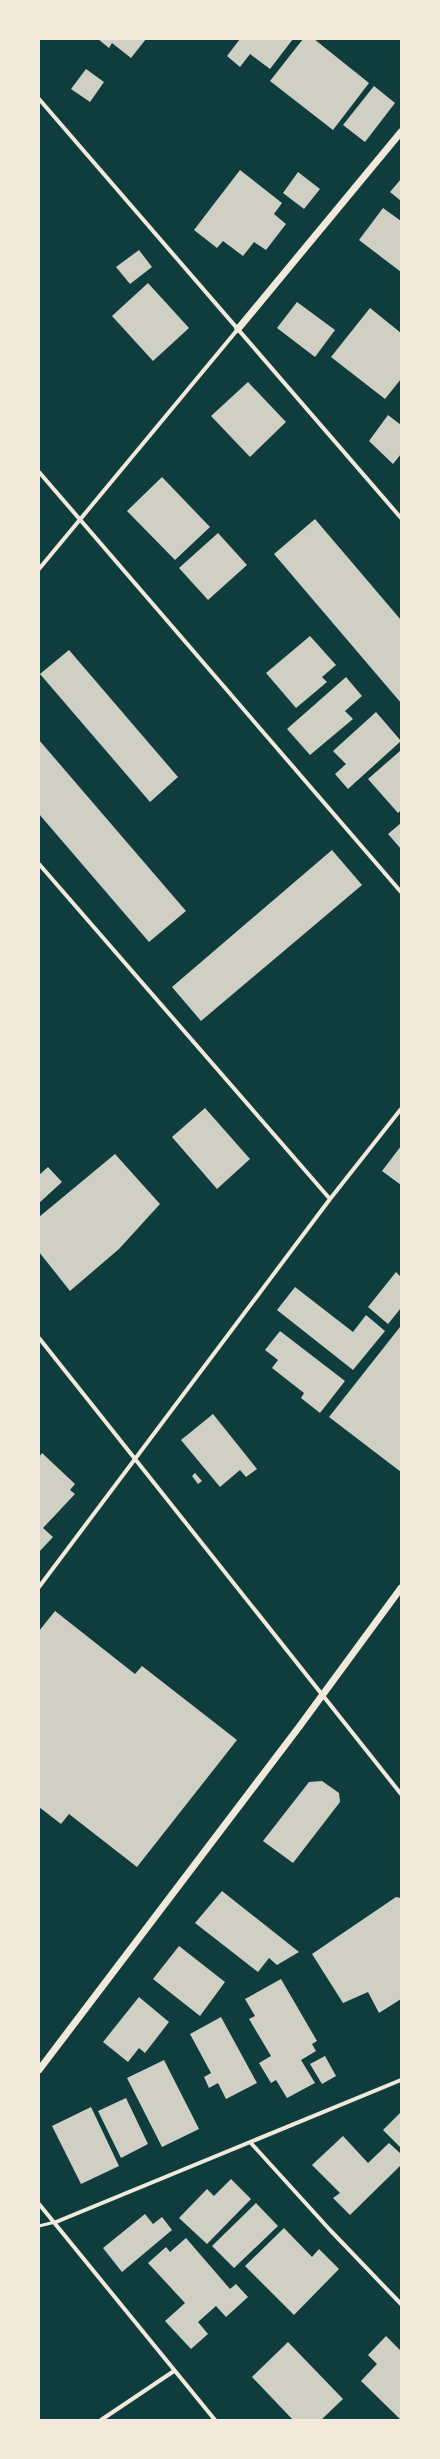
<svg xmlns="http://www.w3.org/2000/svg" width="440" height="2459" font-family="'Source Sans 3',sans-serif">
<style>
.building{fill:#cfcfc3}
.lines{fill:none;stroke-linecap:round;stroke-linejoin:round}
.service{stroke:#f1e9da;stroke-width:3}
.minor{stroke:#f1e9da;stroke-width:4}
.tertiary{stroke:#f1e9da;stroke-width:7}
</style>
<rect width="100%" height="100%" fill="#0f3d3e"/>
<path class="building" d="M 98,39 L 146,39 L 131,58 L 112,43 L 109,48 Z
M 240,39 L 293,39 L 270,69 L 250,54 L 240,67 L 227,56 Z
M 303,39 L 314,39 L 369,83 L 333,130 L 270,81 Z
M 86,69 L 104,82 L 90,102 L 71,89 Z
M 374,86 L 395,103 L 365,142 L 343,125 Z
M 240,170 L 282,203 L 274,214 L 286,224 L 266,250 L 254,242 L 243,256 L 223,241 L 217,248 L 194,230 Z
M 298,172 L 320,189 L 304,209 L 283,193 Z
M 401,179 L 401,201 L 390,192 Z
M 383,208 L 401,221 L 401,272 L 359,240 Z
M 139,250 L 152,267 L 130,284 L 116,267 Z
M 148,283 L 189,328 L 153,361 L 112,316 Z
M 297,302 L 335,330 L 315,357 L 277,328 Z
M 370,308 L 401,333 L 401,379 L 385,399 L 331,357 Z
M 248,382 L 286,422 L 250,457 L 211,416 Z
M 388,415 L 401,425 L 401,454 L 393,464 L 369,441 Z
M 162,477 L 210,527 L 175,560 L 127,511 Z
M 315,519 L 401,620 L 401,703 L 274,554 Z
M 218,533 L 247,565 L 208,600 L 179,568 Z
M 310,636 L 336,665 L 322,677 L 327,682 L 296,708 L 266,673 Z
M 69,650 L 178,777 L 150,802 L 40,674 Z
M 346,677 L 362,696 L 345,711 L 353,719 L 310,755 L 287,729 Z
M 376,712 L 401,741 L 348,789 L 335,774 L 346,764 L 333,751 Z
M 39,740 L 186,911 L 149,942 L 39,814 Z
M 400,751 L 401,810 L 398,813 L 368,779 Z
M 401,823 L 401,849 L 388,834 Z
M 332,850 L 362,885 L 201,1021 L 172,987 Z
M 205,1108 L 250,1159 L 217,1189 L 172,1137 Z
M 401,1146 L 401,1185 L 382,1171 Z
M 115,1154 L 160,1204 L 119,1249 L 70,1291 L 39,1252 L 39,1217 Z
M 48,1167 L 62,1182 L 39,1203 L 39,1175 Z
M 396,1272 L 401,1277 L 401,1308 L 388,1324 L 368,1307 Z
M 295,1287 L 353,1332 L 366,1315 L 385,1331 L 353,1370 L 277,1310 Z
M 400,1327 L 401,1328 L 401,1472 L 329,1417 Z
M 280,1331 L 345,1381 L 320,1413 L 301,1398 L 304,1393 L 272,1368 L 278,1360 L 265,1350 Z
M 213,1414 L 257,1469 L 246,1477 L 240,1470 L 220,1487 L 181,1440 Z
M 42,1453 L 75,1484 L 70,1490 L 75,1494 L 43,1528 L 53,1537 L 39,1552 L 39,1457 Z
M 195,1473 L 202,1481 L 198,1484 L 192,1476 Z
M 55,1611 L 135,1674 L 142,1666 L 237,1740 L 137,1867 L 69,1814 L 61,1824 L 39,1807 L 39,1631 Z
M 322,1781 L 339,1793 L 340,1802 L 293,1863 L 263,1841 L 309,1782 Z
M 222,1891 L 299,1952 L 277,1965 L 269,1958 L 258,1972 L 195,1923 Z
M 396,1897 L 401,1898 L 401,1999 L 379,2013 L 368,1992 L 343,2003 L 312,1954 Z
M 179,1946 L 225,1982 L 200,2016 L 153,1979 Z
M 281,1979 L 317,2041 L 312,2044 L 316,2051 L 301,2060 L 315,2083 L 287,2098 L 276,2080 L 271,2083 L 259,2063 L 271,2056 L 249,2019 L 255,2016 L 245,1999 Z
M 139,1997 L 169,2022 L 145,2053 L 139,2048 L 128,2062 L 103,2042 Z
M 221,2017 L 257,2083 L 226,2099 L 218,2083 L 209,2088 L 204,2077 L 211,2073 L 190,2034 Z
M 325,2056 L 336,2076 L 322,2084 L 310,2064 Z
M 164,2060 L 199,2129 L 162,2147 L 127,2078 Z
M 126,2098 L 148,2144 L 121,2158 L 98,2111 Z
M 91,2107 L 119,2166 L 81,2184 L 52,2126 Z
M 401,2112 L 401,2148 L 383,2130 Z
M 343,2136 L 368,2163 L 389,2143 L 401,2154 L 401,2165 L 350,2215 L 333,2198 L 340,2193 L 312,2165 Z
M 231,2179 L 251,2199 L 207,2244 L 179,2218 L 207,2189 L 214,2196 Z
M 256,2203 L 278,2226 L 234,2268 L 212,2246 Z
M 145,2214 L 153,2224 L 162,2217 L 172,2230 L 122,2272 L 103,2248 Z
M 284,2228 L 312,2257 L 319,2249 L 339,2269 L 294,2315 L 245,2266 Z
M 186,2238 L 230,2289 L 236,2284 L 248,2297 L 226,2317 L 216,2306 L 198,2322 L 208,2334 L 191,2349 L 165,2321 L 185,2303 L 148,2263 L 166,2247 L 170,2252 Z
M 386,2336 L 401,2351 L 401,2420 L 361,2381 L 377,2364 L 368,2355 Z
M 288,2342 L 343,2399 L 321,2420 L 293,2420 L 252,2377 Z"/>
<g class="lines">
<path class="service" d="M 39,2226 L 55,2222"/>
<path class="minor" d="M 39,99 L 401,518
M 39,472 L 401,892
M 39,569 L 238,329
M 39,864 L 330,1199
M 39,1338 L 401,1794
M 39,1587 L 330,1199 L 401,1109
M 250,2142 L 330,2230 L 401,2304
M 39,2204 L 215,2420
M 56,2222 L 401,2080
M 101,2420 L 174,2371"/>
<path class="tertiary" d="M 238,329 L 401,132
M 39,2070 L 299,1727 L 401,1588"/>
</g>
<rect width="440" height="2459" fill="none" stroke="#f1e9da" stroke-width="80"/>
</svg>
